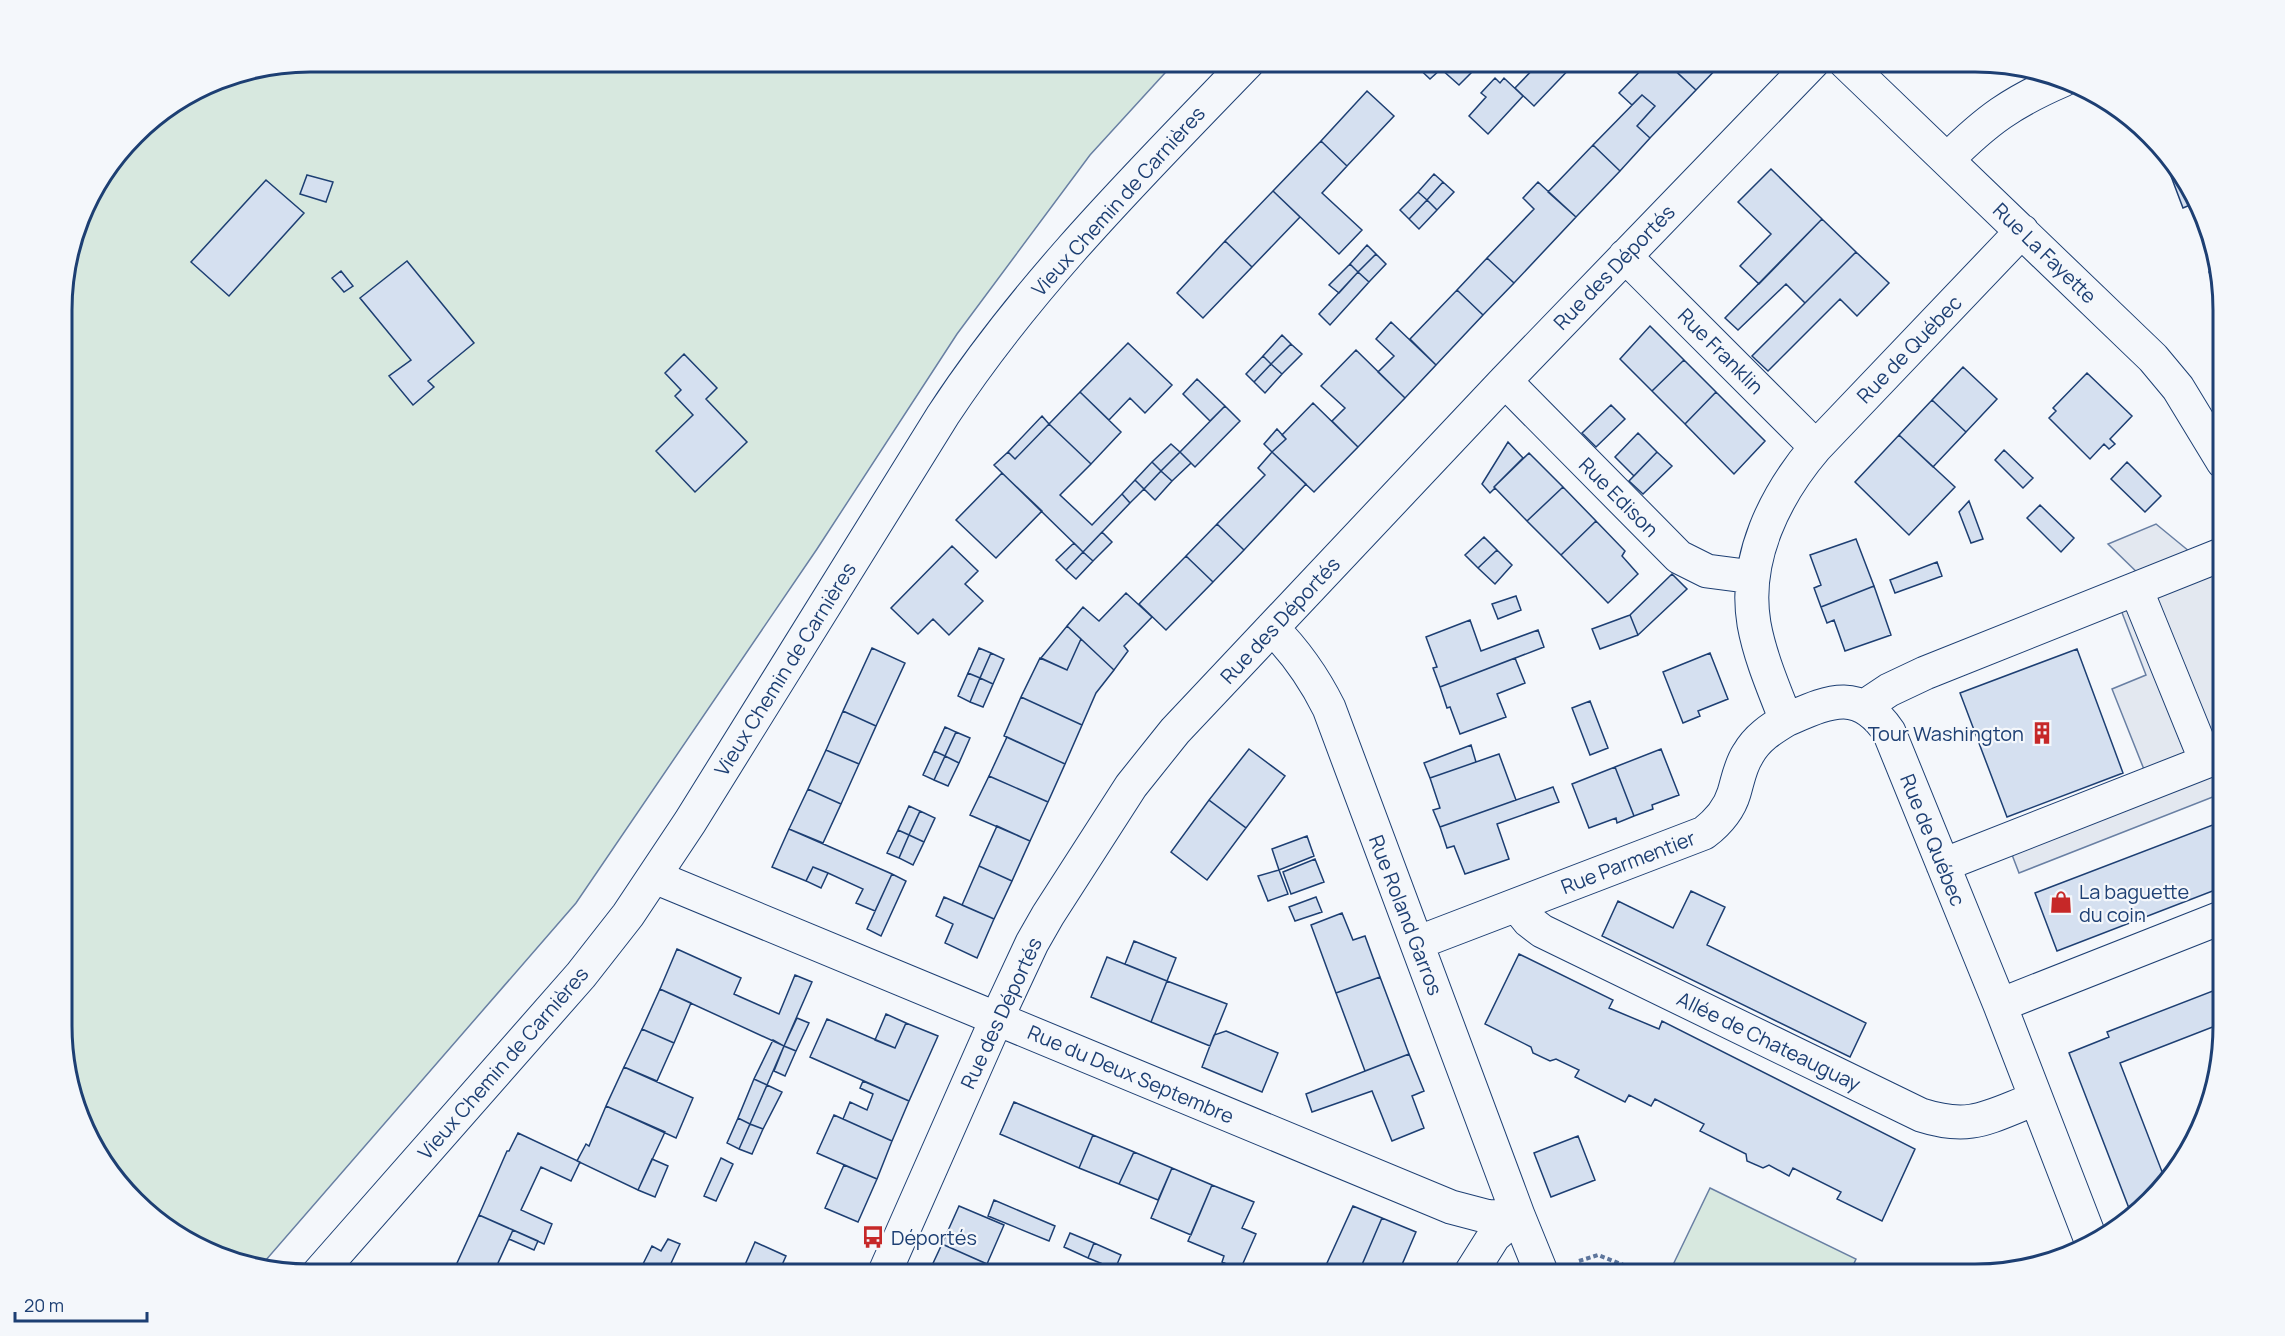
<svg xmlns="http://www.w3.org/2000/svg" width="2285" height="1336" font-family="Manrope,sans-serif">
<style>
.green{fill:#d7e8df;stroke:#687fa3;stroke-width:1.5}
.parking{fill:#e3e8f0;stroke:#687fa3;stroke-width:1.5}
.building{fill:#d5e0f0;stroke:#1d3f73;stroke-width:1.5}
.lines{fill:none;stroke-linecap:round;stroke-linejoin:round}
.minor-casing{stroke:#1d3f73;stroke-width:35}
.path{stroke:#5e769c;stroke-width:4;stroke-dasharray:4.5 3;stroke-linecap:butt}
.minor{stroke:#f4f7fb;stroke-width:33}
.labels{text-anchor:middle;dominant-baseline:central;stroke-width:4.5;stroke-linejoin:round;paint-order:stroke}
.street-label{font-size:20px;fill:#1d3f73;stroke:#f4f7fb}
.poi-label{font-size:20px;fill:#1d3f73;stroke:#f4f7fb;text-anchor:start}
.rim{fill:none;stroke:#1d3f73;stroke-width:3}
</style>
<rect width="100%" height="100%" fill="#f4f7fb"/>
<path class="green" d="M 310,62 L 1175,62 L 1090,155 L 957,334 L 817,549 L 576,903 L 259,1268 L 246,1266 L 186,1241 L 103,1164 L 64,1058 L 64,278 L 87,200 L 146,123 L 215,80 Z
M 1710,1188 L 1856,1259 L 1849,1274 L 1677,1274 L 1670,1271 Z"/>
<path class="parking" d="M 2156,524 L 2223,579 L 2223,793 L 2019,873 L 2006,839 L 2149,782 L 2112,689 L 2146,675 L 2116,597 L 2149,584 L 2108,544 Z"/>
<path class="building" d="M 1412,62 L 1482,62 L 1459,85 L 1441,69 L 1430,79 Z
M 1540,62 L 1576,62 L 1534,106 L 1515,88 Z
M 1649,62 L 1666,62 L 1696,90 L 1650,138 L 1637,126 L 1655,106 L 1642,95 L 1632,105 L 1619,93 Z
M 1674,62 L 1723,62 L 1696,90 L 1670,66 Z
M 1495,78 L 1500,83 L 1504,78 L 1523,96 L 1488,134 L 1469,116 L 1486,97 L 1481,93 Z
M 1367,91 L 1394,116 L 1347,166 L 1321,141 Z
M 1642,95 L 1655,106 L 1637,126 L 1650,138 L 1620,171 L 1593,145 Z
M 1321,141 L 1347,166 L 1322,193 L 1362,230 L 1339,254 L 1273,191 Z
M 1593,145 L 1620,171 L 1576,217 L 1548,192 Z
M 2163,155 L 2182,172 L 2197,202 L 2183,208 Z
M 1771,169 L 1822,219 L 1759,284 L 1740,266 L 1771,234 L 1738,202 Z
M 1434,174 L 1443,182 L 1427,200 L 1418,192 Z
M 307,175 L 333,182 L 326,202 L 300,194 Z
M 266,180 L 304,213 L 229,296 L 191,262 Z
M 1443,182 L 1454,192 L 1437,210 L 1427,200 Z
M 1538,182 L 1576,217 L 1514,283 L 1487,258 L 1534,209 L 1523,198 Z
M 1273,191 L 1300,217 L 1252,267 L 1225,241 Z
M 1418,192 L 1427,200 L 1409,219 L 1400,210 Z
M 1427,200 L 1437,210 L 1419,229 L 1409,219 Z
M 1822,219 L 1856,252 L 1805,303 L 1786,284 L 1738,330 L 1725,318 Z
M 1225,241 L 1252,267 L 1203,318 L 1177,293 Z
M 1367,245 L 1376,254 L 1358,272 L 1350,264 Z
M 1856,252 L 1889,283 L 1857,316 L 1840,299 L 1768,371 L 1752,356 Z
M 1376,254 L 1386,264 L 1369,282 L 1358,272 Z
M 1487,258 L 1514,283 L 1483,315 L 1457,290 Z
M 407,261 L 474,343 L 428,381 L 434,387 L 413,405 L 389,376 L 411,360 L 360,298 Z
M 1350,264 L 1358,272 L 1339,293 L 1329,285 Z
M 2218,269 L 2223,294 L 2223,306 L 2209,272 Z
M 341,271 L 353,286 L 344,292 L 332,278 Z
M 1358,272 L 1369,282 L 1330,325 L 1319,314 Z
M 1457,290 L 1483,315 L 1436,365 L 1410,339 Z
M 1391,322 L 1436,365 L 1405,398 L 1378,372 L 1394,356 L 1376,339 Z
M 1650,326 L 1684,360 L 1652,391 L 1620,359 Z
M 1282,335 L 1291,344 L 1271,364 L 1263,356 Z
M 1128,343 L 1172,385 L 1145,413 L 1130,398 L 1109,420 L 1080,392 Z
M 1291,344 L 1302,354 L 1282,374 L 1271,364 Z
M 1356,350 L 1405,398 L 1358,447 L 1332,421 L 1345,408 L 1321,386 Z
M 684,354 L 717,388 L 706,399 L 747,442 L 695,492 L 656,451 L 693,415 L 675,396 L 681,390 L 665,373 Z
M 1263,356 L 1271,364 L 1254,382 L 1246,374 Z
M 1684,360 L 1716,392 L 1685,424 L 1652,391 Z
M 1271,364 L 1282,374 L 1265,393 L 1254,382 Z
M 1963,367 L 1997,399 L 1966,432 L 1932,400 Z
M 2087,373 L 2132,416 L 2110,439 L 2115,444 L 2109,449 L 2104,444 L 2090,459 L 2049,418 L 2056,411 L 2053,408 Z
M 1197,379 L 1225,406 L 1210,421 L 1183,394 Z
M 1080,392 L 1121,432 L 1091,464 L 1049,424 Z
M 1716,392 L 1765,441 L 1734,474 L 1685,424 Z
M 1932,400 L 1966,432 L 1933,467 L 1899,435 Z
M 1313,403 L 1358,447 L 1314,492 L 1272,452 L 1286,439 L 1282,435 Z
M 1611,405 L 1625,419 L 1596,447 L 1582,433 Z
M 1225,406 L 1240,421 L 1195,467 L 1180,452 Z
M 1042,416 L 1049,424 L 1015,459 L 1008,452 Z
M 1049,424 L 1091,464 L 1060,495 L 1092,525 L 1122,494 L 1130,503 L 1083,552 L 994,465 L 1008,452 L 1015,459 Z
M 1277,429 L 1286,439 L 1272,452 L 1264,444 Z
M 1638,433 L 1657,452 L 1634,476 L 1615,457 Z
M 1899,435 L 1955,487 L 1909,535 L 1855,482 Z
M 1508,442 L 1523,458 L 1494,487 L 1495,488 L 1490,493 L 1482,484 Z
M 1171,444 L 1180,452 L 1161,471 L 1152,462 Z
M 2004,450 L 2033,478 L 2023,488 L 1995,460 Z
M 1180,452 L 1191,463 L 1172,481 L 1161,471 Z
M 1272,452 L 1306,484 L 1244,550 L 1217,524 L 1265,475 L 1258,468 Z
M 1657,452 L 1672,466 L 1643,494 L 1629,481 Z
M 1529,453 L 1563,487 L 1527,521 L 1494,487 Z
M 1152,462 L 1161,471 L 1144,489 L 1135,480 Z
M 2127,462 L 2161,496 L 2145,512 L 2111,479 Z
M 1161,471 L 1172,481 L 1155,500 L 1144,489 Z
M 1002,473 L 1042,511 L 996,558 L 956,520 Z
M 1135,480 L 1144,489 L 1130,503 L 1122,494 Z
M 1563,487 L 1596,521 L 1561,555 L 1527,521 Z
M 1969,501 L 1983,539 L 1971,543 L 1959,512 Z
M 2040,505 L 2074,538 L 2061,552 L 2027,518 Z
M 1596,521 L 1625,551 L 1622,556 L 1638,574 L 1608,603 L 1561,555 Z
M 1217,524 L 1244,550 L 1213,582 L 1186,556 Z
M 1102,532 L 1112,542 L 1093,561 L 1083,552 Z
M 1484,537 L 1497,550 L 1478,568 L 1465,555 Z
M 1856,539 L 1874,586 L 1821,607 L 1814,588 L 1821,585 L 1810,555 Z
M 1074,543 L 1083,552 L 1066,570 L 1056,560 Z
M 952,546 L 978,571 L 965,584 L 983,601 L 949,635 L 933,619 L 918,634 L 891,608 Z
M 1497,550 L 1512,565 L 1495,584 L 1478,568 Z
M 1083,552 L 1093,561 L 1076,579 L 1066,570 Z
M 1186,556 L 1213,582 L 1166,630 L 1139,604 Z
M 1937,562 L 1942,576 L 1895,593 L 1890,580 Z
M 1672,574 L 1687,589 L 1638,635 L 1630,615 Z
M 1874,586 L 1891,635 L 1845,651 L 1834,620 L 1827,623 L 1821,607 Z
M 1126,593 L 1152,617 L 1124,646 L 1128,651 L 1114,670 L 1067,626 L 1083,607 L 1099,621 Z
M 1516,596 L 1521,610 L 1498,619 L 1492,604 Z
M 1630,615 L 1638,635 L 1600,649 L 1592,629 Z
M 1470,620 L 1481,651 L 1538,630 L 1544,647 L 1440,687 L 1433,668 L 1437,667 L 1426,637 Z
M 1067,626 L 1081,639 L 1067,670 L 1041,658 Z
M 1081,639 L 1114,670 L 1096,693 L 1082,725 L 1021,697 L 1040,658 L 1067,670 Z
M 872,648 L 905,663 L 876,726 L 843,711 Z
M 979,648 L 991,653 L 980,678 L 968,673 Z
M 2077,649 L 2123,773 L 2007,817 L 1960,693 Z
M 991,653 L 1004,659 L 993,684 L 980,678 Z
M 1710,653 L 1728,699 L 1698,711 L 1700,716 L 1683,723 L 1663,672 Z
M 1515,658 L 1525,683 L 1497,694 L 1506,717 L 1460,734 L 1450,707 L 1447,708 L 1440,687 Z
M 968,673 L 980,678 L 970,702 L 958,696 Z
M 980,678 L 993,684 L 983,707 L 970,702 Z
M 1021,697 L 1082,725 L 1065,764 L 1004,736 Z
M 1590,701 L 1608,748 L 1590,755 L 1572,708 Z
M 843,711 L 876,726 L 859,764 L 826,750 Z
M 945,727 L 956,732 L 945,756 L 934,751 Z
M 956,732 L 970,738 L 959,763 L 945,756 Z
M 1007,737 L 1065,764 L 1048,802 L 989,776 Z
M 1471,745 L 1476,762 L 1430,778 L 1424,763 Z
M 1249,749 L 1285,776 L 1246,828 L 1209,800 Z
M 1661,749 L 1679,795 L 1652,805 L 1653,809 L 1634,816 L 1615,767 Z
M 826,750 L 859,764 L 841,804 L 808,789 Z
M 934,751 L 945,756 L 934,780 L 923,775 Z
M 1499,754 L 1516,800 L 1440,827 L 1433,810 L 1440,808 L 1430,778 Z
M 945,756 L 959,763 L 948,786 L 934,780 Z
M 1615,767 L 1634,816 L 1617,823 L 1616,818 L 1589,828 L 1572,784 Z
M 989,776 L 1048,802 L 1030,841 L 970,815 Z
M 1553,787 L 1559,802 L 1497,824 L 1509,859 L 1465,874 L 1454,846 L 1447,848 L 1440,827 Z
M 808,789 L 841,804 L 823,843 L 789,829 Z
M 1209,800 L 1246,828 L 1207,880 L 1171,852 Z
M 909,806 L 920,811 L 909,835 L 898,830 Z
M 920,811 L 935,818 L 924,842 L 909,835 Z
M 2223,821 L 2223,887 L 2057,951 L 2035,893 Z
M 997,826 L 1030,841 L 1012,881 L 979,866 Z
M 789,829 L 892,874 L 875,911 L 856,903 L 863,889 L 828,873 L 813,867 L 806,881 L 772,867 Z
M 898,830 L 909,835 L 899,858 L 887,853 Z
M 909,835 L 924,842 L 913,865 L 899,858 Z
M 1307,836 L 1314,856 L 1279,870 L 1272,849 Z
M 1315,859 L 1324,882 L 1291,894 L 1283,872 Z
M 979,866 L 1012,881 L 994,919 L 962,905 Z
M 813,867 L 828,873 L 821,888 L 806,881 Z
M 1279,870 L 1288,894 L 1268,901 L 1258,876 Z
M 892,874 L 906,881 L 881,936 L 867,929 Z
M 1691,891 L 1725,907 L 1707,945 L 1866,1023 L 1850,1057 L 1602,936 L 1618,901 L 1673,928 Z
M 944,897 L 994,919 L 977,958 L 945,943 L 953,924 L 936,916 Z
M 1316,897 L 1322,912 L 1295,921 L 1289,907 Z
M 1342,913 L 1353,940 L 1365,936 L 1380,977 L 1336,993 L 1311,925 Z
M 1134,941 L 1176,958 L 1167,981 L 1125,964 Z
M 677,949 L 741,978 L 734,994 L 779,1014 L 795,975 L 812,982 L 784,1046 L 660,989 Z
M 1519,954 L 1613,1000 L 1609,1008 L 1659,1029 L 1662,1021 L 1915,1149 L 1882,1221 L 1837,1199 L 1841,1192 L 1793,1168 L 1789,1176 L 1769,1165 L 1763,1168 L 1747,1161 L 1746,1154 L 1700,1131 L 1704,1124 L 1655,1099 L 1651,1106 L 1629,1095 L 1625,1102 L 1575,1077 L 1579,1070 L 1556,1059 L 1550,1061 L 1533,1053 L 1531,1047 L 1485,1024 Z
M 1107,957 L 1167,981 L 1151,1022 L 1091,997 Z
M 1380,977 L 1409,1054 L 1365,1071 L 1336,993 Z
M 1167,981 L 1227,1004 L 1210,1046 L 1151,1022 Z
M 2223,987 L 2223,1023 L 2120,1063 L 2166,1182 L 2150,1202 L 2132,1216 L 2069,1053 L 2109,1037 L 2107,1032 Z
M 660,989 L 691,1003 L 674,1043 L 642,1029 Z
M 886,1014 L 906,1023 L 895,1048 L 875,1040 Z
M 797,1018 L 809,1023 L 796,1051 L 784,1046 Z
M 827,1019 L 895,1048 L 906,1023 L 938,1036 L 909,1101 L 810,1057 Z
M 642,1029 L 674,1043 L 657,1081 L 624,1067 Z
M 1226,1031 L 1278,1053 L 1262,1092 L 1202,1067 L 1214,1035 Z
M 773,1040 L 784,1046 L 767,1085 L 754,1079 Z
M 784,1046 L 796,1051 L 785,1076 L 774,1071 Z
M 1409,1054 L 1424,1091 L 1412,1096 L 1424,1128 L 1392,1141 L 1372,1091 L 1312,1112 L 1306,1094 Z
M 624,1067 L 693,1098 L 676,1138 L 606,1106 Z
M 754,1079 L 767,1085 L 750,1124 L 738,1118 Z
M 863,1081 L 909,1101 L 892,1141 L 843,1119 L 850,1102 L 867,1110 L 873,1094 L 860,1088 Z
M 767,1085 L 782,1092 L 763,1129 L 750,1124 Z
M 1014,1102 L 1093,1135 L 1079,1168 L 1000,1134 Z
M 606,1106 L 665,1132 L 638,1190 L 577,1161 L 586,1144 L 589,1146 Z
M 834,1115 L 892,1141 L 877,1179 L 817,1153 Z
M 738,1118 L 750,1124 L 739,1149 L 727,1143 Z
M 750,1124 L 763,1129 L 752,1154 L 739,1149 Z
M 518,1133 L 580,1162 L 571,1181 L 541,1167 L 521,1210 L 552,1224 L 544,1244 L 479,1215 L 507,1151 L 509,1151 Z
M 1093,1135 L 1134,1152 L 1119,1184 L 1079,1168 Z
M 1578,1136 L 1595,1180 L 1551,1197 L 1534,1153 Z
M 1134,1152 L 1172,1168 L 1158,1200 L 1119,1184 Z
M 721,1158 L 733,1164 L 716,1201 L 704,1196 Z
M 652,1159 L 668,1166 L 655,1197 L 638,1190 Z
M 844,1165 L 877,1179 L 858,1222 L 825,1208 Z
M 1172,1168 L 1212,1185 L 1191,1235 L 1151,1218 Z
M 1212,1185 L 1254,1202 L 1242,1228 L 1256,1234 L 1240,1270 L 1222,1262 L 1224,1256 L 1188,1241 Z
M 994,1200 L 1055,1226 L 1049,1241 L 988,1216 Z
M 959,1206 L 1004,1225 L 987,1264 L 942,1244 Z
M 1353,1206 L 1382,1218 L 1358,1274 L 1322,1274 Z
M 479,1215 L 513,1230 L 493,1274 L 452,1274 Z
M 1382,1218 L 1416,1232 L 1401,1267 L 1415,1274 L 1358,1274 Z
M 513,1230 L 538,1241 L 534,1250 L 509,1239 Z
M 1070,1233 L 1094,1243 L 1088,1258 L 1064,1247 Z
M 668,1239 L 680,1244 L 666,1274 L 638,1274 L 652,1246 L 661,1251 Z
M 755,1242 L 786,1256 L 778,1274 L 741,1274 Z
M 1094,1243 L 1121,1255 L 1115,1269 L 1088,1258 Z
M 942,1244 L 987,1264 L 983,1274 L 928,1274 Z
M 1148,1267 L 1166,1274 L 1145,1274 Z"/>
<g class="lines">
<g class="minor-casing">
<path id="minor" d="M 1845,62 L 2153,358 L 2178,388 L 2223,462
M 1948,159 C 1987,120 2012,102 2063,80
M 2022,231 L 1816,447 C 1775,495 1743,559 1754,624 C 1760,657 1774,689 1786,720 C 1828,702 1858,686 1889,732 L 2000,1005 L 2092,1243
M 1625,256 L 1816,447
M 1505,381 L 1679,557 L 1707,571 L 1753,577
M 2136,589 L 2206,761
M 1272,628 C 1296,652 1314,678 1329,708 L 1518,1215 L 1494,1236 L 1470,1274
M 1865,706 L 1889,690 L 1925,673 L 2223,554
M 1943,865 L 2223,755
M 655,877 L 1451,1207 L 1489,1217 L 1518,1215 L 1542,1274
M 1516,905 L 1529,921 L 1542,931 L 1921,1115 C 1971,1131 1988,1117 2035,1099
M 1417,943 L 1704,833 C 1717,823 1729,810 1734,793 C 1738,780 1740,766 1748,754 C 1757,738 1771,729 1786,720
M 2000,1005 L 2223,917
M 318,1274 L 581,975 L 628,915 L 690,822 L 943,415 C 1029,284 1140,174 1248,62
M 884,1274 L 997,1018 L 1032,943 L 1048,915 L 1131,786 L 1175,731 L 1505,381 L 1813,62"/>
</g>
<path class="path" d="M 1579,1261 L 1598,1255 L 1636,1270 L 1654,1274"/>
<use href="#minor" class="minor"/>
</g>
<defs>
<g id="building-bare" transform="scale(1.8)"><path d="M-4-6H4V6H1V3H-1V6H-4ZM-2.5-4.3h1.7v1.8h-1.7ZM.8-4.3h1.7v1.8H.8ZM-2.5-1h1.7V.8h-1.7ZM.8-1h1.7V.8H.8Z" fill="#c62828" stroke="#f4f7fb" stroke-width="2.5" paint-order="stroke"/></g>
<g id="shop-bare" transform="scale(1.8)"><path d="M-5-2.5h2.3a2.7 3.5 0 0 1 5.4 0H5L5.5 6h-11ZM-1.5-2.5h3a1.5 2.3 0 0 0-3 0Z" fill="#c62828" stroke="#f4f7fb" stroke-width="2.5" paint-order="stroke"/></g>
<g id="bus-bare" transform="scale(1.8)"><path d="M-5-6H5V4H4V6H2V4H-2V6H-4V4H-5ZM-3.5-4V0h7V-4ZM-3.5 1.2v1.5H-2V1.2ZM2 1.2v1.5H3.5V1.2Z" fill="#c62828" stroke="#f4f7fb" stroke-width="2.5" paint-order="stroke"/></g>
</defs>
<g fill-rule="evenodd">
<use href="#building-bare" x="2042" y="733"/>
<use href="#shop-bare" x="2061" y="902"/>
<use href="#bus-bare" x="873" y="1237"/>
</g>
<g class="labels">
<g class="street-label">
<text transform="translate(1118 201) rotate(-48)">Vieux Chemin de Carnières</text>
<text transform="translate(2045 253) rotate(44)">Rue La Fayette</text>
<text transform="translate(1614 267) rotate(-46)">Rue des Déportés</text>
<text transform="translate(1909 349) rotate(-46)">Rue de Québec</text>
<text transform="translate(1721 351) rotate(45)">Rue Franklin</text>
<text transform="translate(1619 497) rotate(45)">Rue Edison</text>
<text transform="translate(1280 620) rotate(-47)">Rue des Déportés</text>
<text transform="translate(785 669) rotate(-58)">Vieux Chemin de Carnières</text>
<text transform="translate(1933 840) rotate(68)">Rue de Québec</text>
<text transform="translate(1628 862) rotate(-21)">Rue Parmentier</text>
<text transform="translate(1406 915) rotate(69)">Rue Roland Garros</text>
<text transform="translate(1001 1013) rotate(-65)">Rue des Déportés</text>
<text transform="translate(1769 1041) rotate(26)">Allée de Chateauguay</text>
<text transform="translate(503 1063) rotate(-49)">Vieux Chemin de Carnières</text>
<text transform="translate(1131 1074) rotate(23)">Rue du Deux Septembre</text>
</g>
<g class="poi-label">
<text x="2024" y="733" text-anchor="end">Tour Washington</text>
<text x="2079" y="891">La baguette<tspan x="2079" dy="23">du coin</tspan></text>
<text x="891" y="1237">Déportés</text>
</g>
</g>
<path d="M0 0H2285V1336H0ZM310 72H1975A238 238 0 0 1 2213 310V1026A238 238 0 0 1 1975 1264H310A238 238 0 0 1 72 1026V310A238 238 0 0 1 310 72Z" fill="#f4f7fb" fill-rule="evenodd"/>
<path class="rim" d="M310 72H1975A238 238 0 0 1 2213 310V1026A238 238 0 0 1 1975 1264H310A238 238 0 0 1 72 1026V310A238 238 0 0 1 310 72Z"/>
<path d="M15 1312v9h132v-9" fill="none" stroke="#1d3f73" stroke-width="3"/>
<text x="24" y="1312" font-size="18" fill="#1d3f73" stroke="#f4f7fb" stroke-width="4.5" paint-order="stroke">20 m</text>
</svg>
